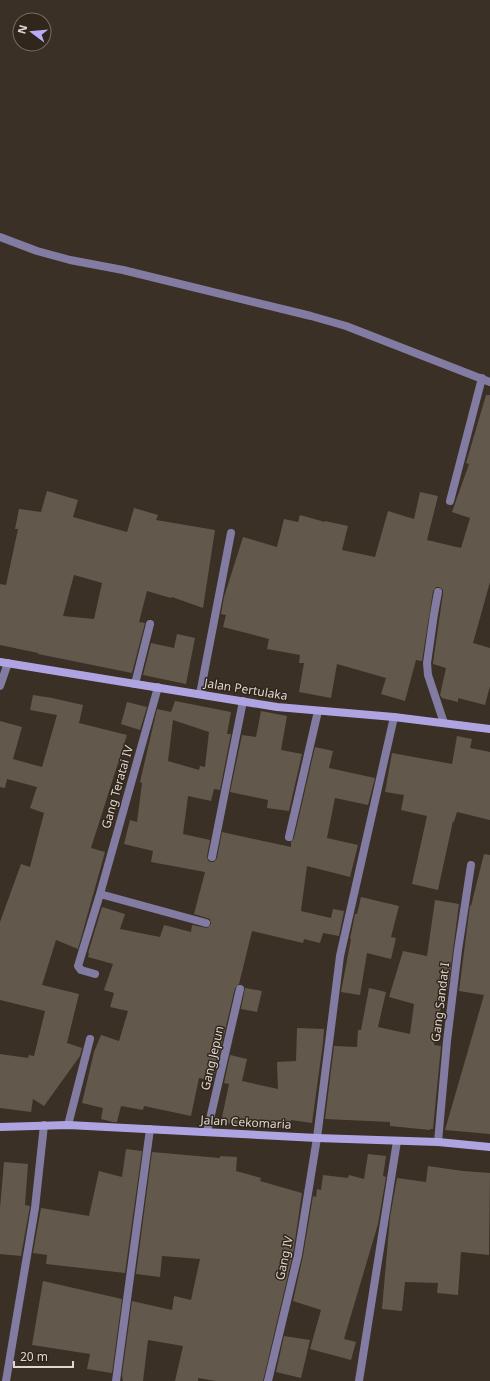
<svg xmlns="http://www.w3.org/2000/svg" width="490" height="1381" font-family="'Noto Sans',sans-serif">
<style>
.building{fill:#63584c;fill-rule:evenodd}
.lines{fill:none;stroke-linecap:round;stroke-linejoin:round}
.street{stroke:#827ba2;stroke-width:8}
.secondary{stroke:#afa4e2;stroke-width:8}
.labels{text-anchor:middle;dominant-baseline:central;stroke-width:3;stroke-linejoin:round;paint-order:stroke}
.street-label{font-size:12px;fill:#dfd8d1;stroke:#30261b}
</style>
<rect width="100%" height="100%" fill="#3a3025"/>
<path class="building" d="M 486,395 L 490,395 L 490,582 L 473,643 L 490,648 L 490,686 L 485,705 L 458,698 L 458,702 L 442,698 L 440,695 L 446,668 L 433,664 L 433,663 L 443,593 L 443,590 L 439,587 L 436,587 L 433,591 L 422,661 L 416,660 L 405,701 L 381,694 L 386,678 L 337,664 L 331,698 L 299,692 L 304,663 L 299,663 L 300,655 L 267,649 L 269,639 L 223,627 L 226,615 L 221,614 L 224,597 L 243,537 L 277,547 L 284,519 L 298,522 L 300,515 L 325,522 L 325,521 L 348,526 L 342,550 L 375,557 L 388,511 L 414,519 L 420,492 L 438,496 L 427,540 L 461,548 L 470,518 L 452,512 L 469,464 L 466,463 Z
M 47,491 L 78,500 L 73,517 L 127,532 L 134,508 L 158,515 L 156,520 L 215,530 L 203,608 L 172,597 L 171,598 L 147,591 L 139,622 L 145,623 L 132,673 L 38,654 L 38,653 L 0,645 L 0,584 L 6,585 L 18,529 L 15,529 L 19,509 L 41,512 ZM 74,575 L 102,583 L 94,619 L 63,616 Z
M 177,634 L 195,638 L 186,684 L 143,675 L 151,643 L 174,648 Z
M 33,695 L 52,698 L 83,705 L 79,723 L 127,735 L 91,848 L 105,852 L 78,949 L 56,940 L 42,985 L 79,994 L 67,1043 L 82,1048 L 80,1056 L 44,1106 L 33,1099 L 31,1112 L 0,1108 L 0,1054 L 28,1058 L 29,1055 L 34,1056 L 45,1011 L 0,1000 L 0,922 L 21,864 L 30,867 L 44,813 L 30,808 L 37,787 L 7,779 L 5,788 L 0,787 L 0,721 L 22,727 L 13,759 L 42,767 L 57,715 L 30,710 Z
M 175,701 L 231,712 L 227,734 L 231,734 L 220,790 L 214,789 L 211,801 L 188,796 L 183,834 L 210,840 L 207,856 L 208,861 L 211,862 L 214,862 L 217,858 L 222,832 L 291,847 L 291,842 L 294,838 L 315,747 L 333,751 L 329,768 L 375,778 L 368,805 L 335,798 L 327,838 L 358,845 L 350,877 L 307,866 L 301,911 L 331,918 L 333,909 L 344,911 L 339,936 L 323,933 L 320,943 L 304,939 L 303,943 L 252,931 L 239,984 L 235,988 L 213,1081 L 199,1078 L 191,1116 L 144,1106 L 143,1110 L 121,1106 L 117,1122 L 113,1122 L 101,1119 L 103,1108 L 82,1103 L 94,1052 L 101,1035 L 119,1041 L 128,1011 L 110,1007 L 114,993 L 104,990 L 113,964 L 88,957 L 89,953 L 88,953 L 102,907 L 125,914 L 120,929 L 160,937 L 164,925 L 191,932 L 192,925 L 207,928 L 211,924 L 210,919 L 194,914 L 205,872 L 151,862 L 153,851 L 124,844 L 130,820 L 137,822 L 142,783 L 140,782 L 157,709 L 171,712 ZM 173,720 L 209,732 L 205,767 L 200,766 L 199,770 L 168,761 Z
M 127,702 L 147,707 L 140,730 L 121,724 Z
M 261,711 L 287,716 L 281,750 L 302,754 L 289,811 L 267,808 L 268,800 L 230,792 L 242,735 L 256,737 Z
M 457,736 L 472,739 L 470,748 L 490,752 L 490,820 L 457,812 L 454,822 L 453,821 L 438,890 L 412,884 L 427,816 L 401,810 L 404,795 L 385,792 L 392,753 L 452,764 Z
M 484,854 L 490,855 L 490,1134 L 445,1130 L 484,995 L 459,991 L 470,905 L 471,906 Z
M 361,897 L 399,906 L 391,937 L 396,938 L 391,959 L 367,953 L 360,995 L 341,992 L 351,939 L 350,939 L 355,914 L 357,914 Z
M 435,900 L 459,904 L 448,989 L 444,989 L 434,1045 L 441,1046 L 433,1129 L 430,1129 L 430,1130 L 390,1126 L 390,1122 L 325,1119 L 334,1046 L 357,1047 L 358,1030 L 361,1030 L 369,988 L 386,992 L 378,1027 L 410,1034 L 414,1004 L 389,997 L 403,951 L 427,956 Z
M 245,988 L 262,991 L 257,1012 L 241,1009 Z
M 297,1028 L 324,1029 L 323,1043 L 312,1123 L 291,1120 L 290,1128 L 237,1125 L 221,1122 L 229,1084 L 224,1083 L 230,1055 L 247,1059 L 242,1081 L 278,1089 L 277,1062 L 296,1061 Z
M 126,1149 L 142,1151 L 125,1273 L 46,1264 L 47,1255 L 33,1253 L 41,1208 L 89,1216 L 99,1171 L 122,1177 Z
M 152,1152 L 220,1158 L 220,1156 L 237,1157 L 236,1171 L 261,1178 L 260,1181 L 302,1193 L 293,1254 L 263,1381 L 216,1381 L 198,1378 L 198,1381 L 175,1381 L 183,1346 L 148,1340 L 143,1381 L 123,1381 L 122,1375 L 132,1301 L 172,1310 L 174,1296 L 191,1300 L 200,1259 L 162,1256 L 160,1277 L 136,1274 Z
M 368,1154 L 386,1156 L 383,1176 L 386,1177 L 378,1224 L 344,1339 L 356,1342 L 351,1360 L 310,1349 L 321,1310 L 293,1301 L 303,1256 L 313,1196 L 316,1197 L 317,1189 L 321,1190 L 323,1175 L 348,1178 L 349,1175 L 364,1179 Z
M 4,1162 L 28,1164 L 25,1205 L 30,1206 L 21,1256 L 0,1254 L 0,1208 Z
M 428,1166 L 463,1171 L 490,1173 L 489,1255 L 461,1252 L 458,1295 L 437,1293 L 438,1283 L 405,1282 L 402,1311 L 382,1309 L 390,1217 L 397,1178 L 426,1182 Z
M 43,1281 L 122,1299 L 112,1373 L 87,1369 L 90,1354 L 32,1345 Z
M 284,1336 L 310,1340 L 301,1378 L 276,1372 Z"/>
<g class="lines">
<path class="street" d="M 0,237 L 37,251 L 70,260 L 123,270 L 311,316 L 346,326 L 490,382
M 450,501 L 482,378
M 438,592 L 434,614 L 427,663 L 428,675 L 444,723
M 135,684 L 150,624
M 0,686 L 8,663
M 200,694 L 231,533
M 289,837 L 318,711
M 212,857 L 243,701
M 100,894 L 158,687
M 95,974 L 81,970 L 78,966 L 100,894 L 206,923
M 68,1125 L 90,1039
M 207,1132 L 240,989
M 438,1142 L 447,1041 L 458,950 L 471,865
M 6,1381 L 35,1208 L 44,1125
M 116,1381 L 150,1129
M 268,1381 L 298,1255 L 317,1138 L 340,956 L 394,717
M 359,1381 L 397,1141"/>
<path class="secondary" d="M 0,662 L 277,707 L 394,717 L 490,729
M 0,1127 L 68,1125 L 317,1138 L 438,1142 L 490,1147"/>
</g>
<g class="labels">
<g class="street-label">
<text transform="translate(246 689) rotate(9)">Jalan Pertulaka</text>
<text transform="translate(117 787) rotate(-74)">Gang Teratai IV</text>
<text transform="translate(440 1002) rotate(-83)">Gang Sandat I</text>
<text transform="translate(212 1058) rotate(-77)">Gang Jepun</text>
<text transform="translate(246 1122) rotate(3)">Jalan Cekomaria</text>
<text transform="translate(284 1258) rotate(-78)">Gang IV</text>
</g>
</g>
<g transform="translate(32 32) rotate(286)"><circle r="19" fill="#30261b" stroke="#766d64"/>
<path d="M0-3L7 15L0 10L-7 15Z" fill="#b9abf7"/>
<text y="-6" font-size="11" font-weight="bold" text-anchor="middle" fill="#dfd8d1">N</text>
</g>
<path d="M14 1361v6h59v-6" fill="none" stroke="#dfd8d1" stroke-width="2"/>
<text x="20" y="1361" font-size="12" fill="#dfd8d1" stroke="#30261b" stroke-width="3" paint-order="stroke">20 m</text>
</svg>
